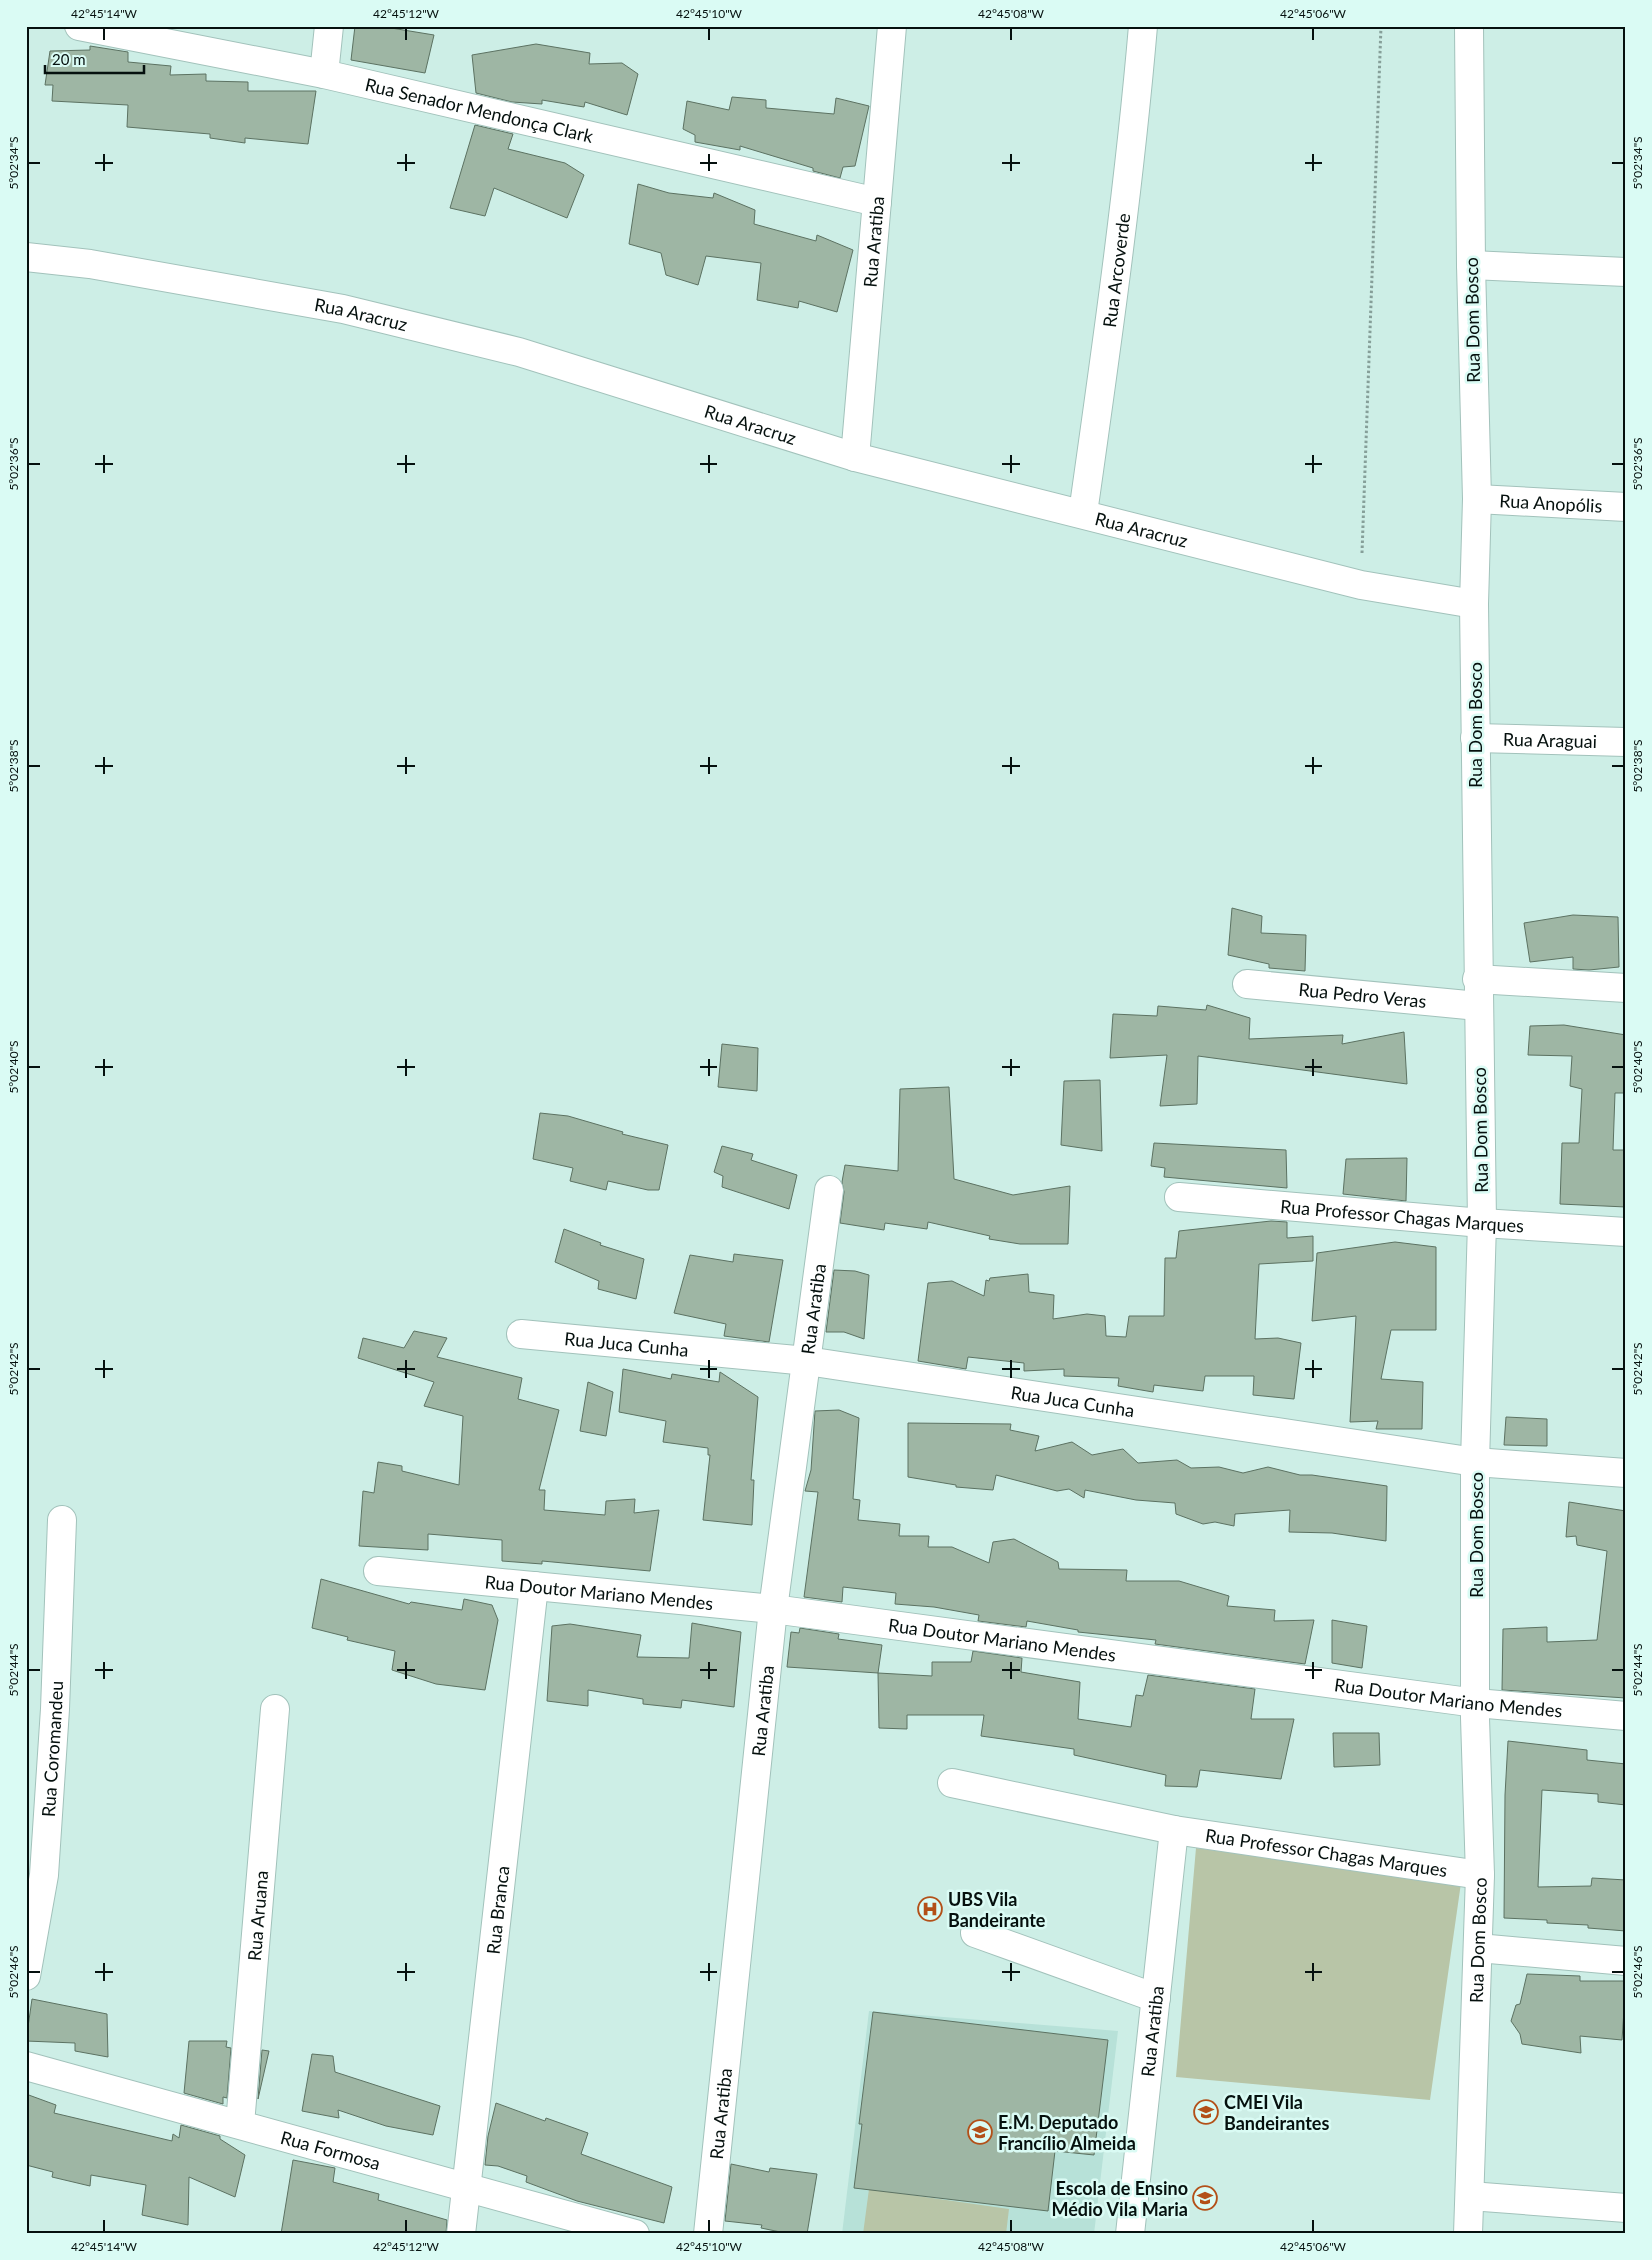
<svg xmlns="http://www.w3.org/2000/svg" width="1652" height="2260" font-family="Lato,sans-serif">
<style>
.built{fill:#b7e1d8}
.green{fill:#b8c5a7}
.building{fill:#9eb6a4;stroke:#5c7262}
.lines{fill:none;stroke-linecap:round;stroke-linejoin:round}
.minor-casing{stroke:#a2c2bb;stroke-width:30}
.path{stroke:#869f99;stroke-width:3;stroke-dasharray:2.5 2.5;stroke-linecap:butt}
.minor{stroke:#fff;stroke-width:28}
.ticks{fill:none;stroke:#05100e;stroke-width:2}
.labels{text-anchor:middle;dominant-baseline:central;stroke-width:5;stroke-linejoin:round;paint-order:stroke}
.street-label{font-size:18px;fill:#05100e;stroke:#dafbf4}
.poi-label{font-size:18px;font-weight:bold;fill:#05100e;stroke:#dafbf4;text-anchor:start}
.neatline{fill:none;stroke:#05100e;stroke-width:2}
.ticks-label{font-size:12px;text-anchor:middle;fill:#05100e}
</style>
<rect width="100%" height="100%" fill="#cdeee6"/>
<path class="built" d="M 869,2011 L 1118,2031 L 1094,2234 L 842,2234 Z"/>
<path class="green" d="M 1196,1848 L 1461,1883 L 1430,2100 L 1176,2077 Z
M 869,2189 L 1009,2209 L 1006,2234 L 863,2234 Z"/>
<path class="building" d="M 355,26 L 379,26 L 434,35 L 425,73 L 351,60 Z
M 536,44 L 590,53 L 589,64 L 622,63 L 638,74 L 627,115 L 585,102 L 584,107 L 542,100 L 542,104 L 512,102 L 476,93 L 472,55 Z
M 90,46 L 128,52 L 128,62 L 171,66 L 170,75 L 206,74 L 206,81 L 248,82 L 248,91 L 316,91 L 308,144 L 245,138 L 245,143 L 210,138 L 210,134 L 127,127 L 128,105 L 52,101 L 53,85 L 45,85 L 50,51 L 90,50 Z
M 732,97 L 766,100 L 766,108 L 834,114 L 836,98 L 869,106 L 855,166 L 843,167 L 840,178 L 813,171 L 813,168 L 740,146 L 740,150 L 695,142 L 695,135 L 683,129 L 687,101 L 729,110 Z
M 475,125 L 513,134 L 508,149 L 565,163 L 584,175 L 567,218 L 494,188 L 485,216 L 450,208 Z
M 638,184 L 669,193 L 713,198 L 714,193 L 755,210 L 754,224 L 816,241 L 817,235 L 853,250 L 837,312 L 799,301 L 798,308 L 757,300 L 761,263 L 706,256 L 698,285 L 666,275 L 661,253 L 629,244 Z
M 1232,908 L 1262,916 L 1261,933 L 1306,935 L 1305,971 L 1269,968 L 1269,964 L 1228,955 Z
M 1573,915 L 1618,917 L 1619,967 L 1589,970 L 1573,969 L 1573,957 L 1530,962 L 1524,923 Z
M 1207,1005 L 1250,1018 L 1249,1039 L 1343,1035 L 1342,1044 L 1404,1032 L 1407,1084 L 1198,1056 L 1197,1104 L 1160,1106 L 1167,1055 L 1110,1058 L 1113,1014 L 1157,1016 L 1158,1006 L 1206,1010 Z
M 1564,1025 L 1626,1035 L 1626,1093 L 1615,1093 L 1613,1150 L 1626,1150 L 1626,1207 L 1560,1204 L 1562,1143 L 1579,1143 L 1582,1089 L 1570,1086 L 1572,1056 L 1528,1055 L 1530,1026 Z
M 722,1044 L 758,1048 L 757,1091 L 718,1087 Z
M 1100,1080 L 1102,1151 L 1061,1145 L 1064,1081 Z
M 949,1087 L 954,1179 L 1013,1195 L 1070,1186 L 1068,1244 L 1020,1244 L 989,1239 L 990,1236 L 928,1222 L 927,1229 L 885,1223 L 884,1230 L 840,1223 L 844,1192 L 842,1182 L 845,1165 L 898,1171 L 900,1089 Z
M 540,1113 L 568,1116 L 623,1132 L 622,1134 L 668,1145 L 659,1190 L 648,1190 L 608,1181 L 606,1190 L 570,1181 L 573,1168 L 533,1159 Z
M 1154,1143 L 1286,1150 L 1287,1188 L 1164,1177 L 1165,1168 L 1151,1166 Z
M 722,1146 L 753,1154 L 751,1160 L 797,1175 L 789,1209 L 722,1187 L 723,1176 L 714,1172 Z
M 1407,1158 L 1406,1201 L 1343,1194 L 1346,1159 Z
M 1271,1221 L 1287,1222 L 1287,1238 L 1313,1236 L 1313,1261 L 1259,1264 L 1255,1339 L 1278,1338 L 1301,1343 L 1294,1399 L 1253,1395 L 1254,1376 L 1205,1376 L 1203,1391 L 1154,1385 L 1153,1392 L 1118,1386 L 1119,1378 L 1064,1376 L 1064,1369 L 1024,1371 L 1024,1363 L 968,1357 L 966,1369 L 918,1361 L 928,1283 L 952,1281 L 984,1296 L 986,1280 L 989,1281 L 990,1278 L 1028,1274 L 1029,1292 L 1054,1295 L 1053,1319 L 1087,1314 L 1105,1316 L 1106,1336 L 1126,1337 L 1129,1316 L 1164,1316 L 1165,1258 L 1176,1258 L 1179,1231 Z
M 564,1229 L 601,1243 L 600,1245 L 644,1259 L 636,1299 L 598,1289 L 599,1281 L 555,1262 Z
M 1395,1242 L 1436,1247 L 1436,1330 L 1391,1330 L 1381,1379 L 1423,1382 L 1422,1429 L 1376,1429 L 1378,1421 L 1350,1422 L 1356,1316 L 1312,1321 L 1317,1253 Z
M 734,1254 L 783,1260 L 769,1342 L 724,1336 L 726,1324 L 674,1313 L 690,1255 L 733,1262 Z
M 834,1270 L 855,1271 L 869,1275 L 864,1339 L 844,1332 L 826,1332 Z
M 414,1331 L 447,1338 L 437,1357 L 522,1378 L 518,1399 L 559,1410 L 539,1490 L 545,1490 L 544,1510 L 605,1515 L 606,1501 L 635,1499 L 634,1513 L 659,1510 L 650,1571 L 542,1561 L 542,1564 L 502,1561 L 502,1540 L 428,1534 L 428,1550 L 359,1546 L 363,1491 L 374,1493 L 378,1462 L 402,1466 L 402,1471 L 459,1485 L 463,1416 L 424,1406 L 434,1382 L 358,1358 L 363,1338 L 404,1348 Z
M 623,1369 L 671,1379 L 672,1374 L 719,1382 L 720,1372 L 758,1397 L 751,1480 L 754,1480 L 752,1525 L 703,1520 L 710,1455 L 708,1455 L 708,1448 L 663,1442 L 666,1421 L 619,1412 Z
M 588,1382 L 613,1392 L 606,1436 L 580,1431 Z
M 839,1410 L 859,1418 L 853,1499 L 860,1500 L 858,1520 L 900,1524 L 899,1536 L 929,1536 L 928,1547 L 952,1547 L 989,1563 L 993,1542 L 1014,1539 L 1058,1562 L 1059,1569 L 1127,1570 L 1126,1581 L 1179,1581 L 1229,1596 L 1227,1606 L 1275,1610 L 1274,1621 L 1314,1620 L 1305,1664 L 1155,1644 L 1156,1640 L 1078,1632 L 1078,1630 L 1027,1621 L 1026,1627 L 978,1621 L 979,1615 L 934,1607 L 895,1604 L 896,1593 L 843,1587 L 842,1602 L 804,1597 L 818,1492 L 805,1491 L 811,1470 L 815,1411 Z
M 1506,1417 L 1547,1419 L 1547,1446 L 1504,1445 Z
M 908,1423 L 1011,1424 L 1010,1430 L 1039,1436 L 1035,1451 L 1072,1442 L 1092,1455 L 1123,1449 L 1138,1463 L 1177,1460 L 1191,1468 L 1219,1467 L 1243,1473 L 1268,1467 L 1300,1475 L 1312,1475 L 1387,1486 L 1386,1541 L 1332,1533 L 1289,1532 L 1290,1510 L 1235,1514 L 1234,1526 L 1215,1522 L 1203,1524 L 1176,1514 L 1175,1503 L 1136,1500 L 1085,1490 L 1084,1498 L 1069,1489 L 1057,1491 L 996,1475 L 993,1490 L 956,1487 L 956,1485 L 908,1477 Z
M 1569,1502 L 1626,1511 L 1626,1698 L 1502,1690 L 1503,1629 L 1547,1627 L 1547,1642 L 1597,1640 L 1607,1551 L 1577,1545 L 1576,1536 L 1566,1537 Z
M 321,1579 L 409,1604 L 411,1602 L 462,1610 L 464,1599 L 492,1605 L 498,1620 L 485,1690 L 436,1684 L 392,1670 L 395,1651 L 347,1640 L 348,1637 L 312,1628 Z
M 1332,1620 L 1367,1626 L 1362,1668 L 1332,1663 Z
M 692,1623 L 741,1632 L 734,1707 L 682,1700 L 681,1708 L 643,1704 L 643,1699 L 588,1690 L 588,1706 L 547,1701 L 552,1626 L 570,1624 L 641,1635 L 637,1657 L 689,1658 Z
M 800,1628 L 839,1634 L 838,1639 L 882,1645 L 878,1673 L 787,1667 L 791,1632 L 799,1633 Z
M 973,1651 L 1022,1658 L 1021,1672 L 1080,1682 L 1078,1719 L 1131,1727 L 1136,1695 L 1143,1696 L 1148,1675 L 1255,1689 L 1251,1719 L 1294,1719 L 1281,1779 L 1200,1770 L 1197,1787 L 1165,1786 L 1166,1775 L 1074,1755 L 1074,1749 L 981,1736 L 984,1715 L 907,1715 L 907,1729 L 879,1728 L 878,1673 L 932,1676 L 932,1662 L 971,1662 Z
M 1333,1733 L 1379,1733 L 1380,1765 L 1334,1767 Z
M 1508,1741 L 1587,1750 L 1587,1760 L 1626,1764 L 1626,1805 L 1598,1802 L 1598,1794 L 1542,1790 L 1538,1887 L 1591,1886 L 1592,1878 L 1626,1880 L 1626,1931 L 1588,1928 L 1588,1925 L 1547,1923 L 1547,1920 L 1504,1918 L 1505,1795 Z
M 1527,1974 L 1580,1976 L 1580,1981 L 1626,1981 L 1622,2040 L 1580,2036 L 1581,2053 L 1522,2044 L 1520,2034 L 1511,2021 L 1516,2005 L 1520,2004 Z
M 32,1999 L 107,2014 L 108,2057 L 75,2051 L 75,2043 L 26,2041 Z
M 873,2012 L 1108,2040 L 1094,2155 L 1055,2151 L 1048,2211 L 854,2188 L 862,2124 L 859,2124 Z
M 189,2041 L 227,2041 L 226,2047 L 231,2048 L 227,2098 L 223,2097 L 223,2104 L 184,2093 Z
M 262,2050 L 269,2051 L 258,2099 Z
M 312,2054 L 333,2056 L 335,2072 L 440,2106 L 433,2135 L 386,2126 L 338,2110 L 339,2118 L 302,2111 Z
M 26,2094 L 56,2105 L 54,2113 L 172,2141 L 173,2134 L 179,2138 L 181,2125 L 220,2136 L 220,2139 L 245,2155 L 235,2197 L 189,2177 L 188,2225 L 142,2215 L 146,2185 L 91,2175 L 90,2186 L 52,2177 L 53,2172 L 26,2165 Z
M 496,2103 L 545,2121 L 546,2118 L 588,2133 L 581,2154 L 672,2187 L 664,2223 L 577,2201 L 526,2182 L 527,2176 L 498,2166 L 485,2165 L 488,2136 Z
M 293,2160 L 335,2168 L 333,2182 L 379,2194 L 378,2200 L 447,2220 L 446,2234 L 281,2234 Z
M 731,2164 L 769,2172 L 770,2168 L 817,2174 L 807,2234 L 790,2234 L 761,2228 L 762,2225 L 725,2221 Z"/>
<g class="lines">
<g class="minor-casing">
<g id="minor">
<path id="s1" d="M 79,26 L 324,74 L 877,202"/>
<path d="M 324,74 L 329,26"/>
<path id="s2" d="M 26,257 L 90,264 L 343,309 L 519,352 L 855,457 L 1361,585 L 1474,604"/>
<path d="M 1471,265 L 1626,272"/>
<path id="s3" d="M 855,457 L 892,26"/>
<path id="s4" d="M 1477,499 L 1626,507"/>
<path id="s5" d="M 1083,513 C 1106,351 1129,189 1143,26"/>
<path id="s6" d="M 1475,738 L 1626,742"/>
<path d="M 1477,979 L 1626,988"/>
<path id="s7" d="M 1247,984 L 1478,1006"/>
<path id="s8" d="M 1179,1197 L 1482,1223 L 1626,1232"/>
<path id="s9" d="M 521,1334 L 807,1361 L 1475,1462 L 1626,1473"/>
<path id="s10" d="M 378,1571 L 773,1609 L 1476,1703 L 1626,1716"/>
<path id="s11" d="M 952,1783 L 1174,1830 L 1480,1875"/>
<path d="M 975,1933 L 1156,1998"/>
<path d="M 1478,1948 L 1626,1961"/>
<path id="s12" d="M 26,1976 L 44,1875 L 55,1709 L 62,1520"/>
<path id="s13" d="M 26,2066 L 635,2234"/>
<path id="s14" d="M 240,2124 L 275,1709"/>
<path d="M 1470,2196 L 1626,2208"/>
<path id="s15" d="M 461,2234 L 534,1586"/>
<path id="s16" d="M 708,2234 L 773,1609 L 829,1190"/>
<path id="s17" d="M 1130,2234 L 1174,1830"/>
<path id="s18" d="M 1468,2234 L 1480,1875 L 1475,1718 L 1475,1462 L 1482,1223 L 1474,604 L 1477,499 L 1471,265 L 1469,26"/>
</g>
</g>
<path class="path" d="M 1362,553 L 1381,26"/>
<use href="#minor" class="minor"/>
</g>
<path class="ticks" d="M 104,28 L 104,40M 406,28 L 406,40M 709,28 L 709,40M 1011,28 L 1011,40M 1313,28 L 1313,40M 104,154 L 104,171M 406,154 L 406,171M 709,154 L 709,171M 1011,154 L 1011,171M 1313,154 L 1313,171M 28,163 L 40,163M 95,163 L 113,163M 397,163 L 415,163M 700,163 L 717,163M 1002,163 L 1020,163M 1305,163 L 1322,163M 1612,163 L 1624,163M 104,455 L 104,473M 406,455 L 406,473M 709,455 L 709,473M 1011,455 L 1011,473M 1313,455 L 1313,473M 28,464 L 40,464M 95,464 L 113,464M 397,464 L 415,464M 700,464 L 717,464M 1002,464 L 1020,464M 1305,464 L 1322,464M 1612,464 L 1624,464M 104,757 L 104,774M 406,757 L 406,774M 709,757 L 709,774M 1011,757 L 1011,774M 1313,757 L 1313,774M 28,766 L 40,766M 95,766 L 113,766M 397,766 L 415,766M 700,766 L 717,766M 1002,766 L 1020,766M 1305,766 L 1322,766M 1612,766 L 1624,766M 104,1059 L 104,1076M 406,1059 L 406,1076M 709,1059 L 709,1076M 1011,1059 L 1011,1076M 1313,1059 L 1313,1076M 28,1067 L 40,1067M 95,1067 L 113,1067M 397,1067 L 415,1067M 700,1067 L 717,1067M 1002,1067 L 1020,1067M 1305,1067 L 1322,1067M 1612,1067 L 1624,1067M 104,1360 L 104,1378M 406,1360 L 406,1378M 709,1360 L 709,1378M 1011,1360 L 1011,1378M 1313,1360 L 1313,1378M 28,1369 L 40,1369M 95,1369 L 113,1369M 397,1369 L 415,1369M 700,1369 L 717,1369M 1002,1369 L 1020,1369M 1305,1369 L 1322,1369M 1612,1369 L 1624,1369M 104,1662 L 104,1679M 406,1662 L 406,1679M 709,1662 L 709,1679M 1011,1662 L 1011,1679M 1313,1662 L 1313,1679M 28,1670 L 40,1670M 95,1670 L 113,1670M 397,1670 L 415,1670M 700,1670 L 717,1670M 1002,1670 L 1020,1670M 1305,1670 L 1322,1670M 1612,1670 L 1624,1670M 104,1963 L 104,1981M 406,1963 L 406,1981M 709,1963 L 709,1981M 1011,1963 L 1011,1981M 1313,1963 L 1313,1981M 28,1972 L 40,1972M 95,1972 L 113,1972M 397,1972 L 415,1972M 700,1972 L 717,1972M 1002,1972 L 1020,1972M 1305,1972 L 1322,1972M 1612,1972 L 1624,1972M 104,2220 L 104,2232M 406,2220 L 406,2232M 709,2220 L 709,2232M 1011,2220 L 1011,2232M 1313,2220 L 1313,2232"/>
<defs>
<g id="hospital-ring" transform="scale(1.25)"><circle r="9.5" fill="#dafbf4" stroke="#b35018" stroke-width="1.5"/><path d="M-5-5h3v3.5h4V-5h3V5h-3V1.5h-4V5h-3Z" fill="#b35018"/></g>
<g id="school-ring" transform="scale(1.25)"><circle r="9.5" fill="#dafbf4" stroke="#b35018" stroke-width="1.5"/><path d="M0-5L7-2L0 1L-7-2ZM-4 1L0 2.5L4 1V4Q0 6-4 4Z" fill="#b35018"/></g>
</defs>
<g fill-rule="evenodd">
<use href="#hospital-ring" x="930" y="1909"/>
<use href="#school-ring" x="1206" y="2112"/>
<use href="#school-ring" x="980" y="2132"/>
<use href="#school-ring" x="1205" y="2198"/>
</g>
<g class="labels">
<g class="street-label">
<text stroke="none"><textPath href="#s1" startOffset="409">Rua Senador Mendonça Clark</textPath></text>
<text stroke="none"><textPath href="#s3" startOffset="216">Rua Aratiba</textPath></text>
<text stroke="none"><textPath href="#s5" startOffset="245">Rua Arcoverde</textPath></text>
<text stroke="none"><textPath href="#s2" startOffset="340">Rua Aracruz</textPath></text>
<text transform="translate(1472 320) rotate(-91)">Rua Dom Bosco</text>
<text stroke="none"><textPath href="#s2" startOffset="745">Rua Aracruz</textPath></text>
<text stroke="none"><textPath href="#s4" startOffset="74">Rua Anopólis</textPath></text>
<text stroke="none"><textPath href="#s2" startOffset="1150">Rua Aracruz</textPath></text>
<text transform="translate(1475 725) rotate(-90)">Rua Dom Bosco</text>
<text stroke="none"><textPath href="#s6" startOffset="75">Rua Araguai</textPath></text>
<text stroke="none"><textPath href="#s7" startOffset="116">Rua Pedro Veras</textPath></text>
<text transform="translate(1480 1130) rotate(-91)">Rua Dom Bosco</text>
<text stroke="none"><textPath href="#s8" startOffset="224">Rua Professor Chagas Marques</textPath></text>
<text stroke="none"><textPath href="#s16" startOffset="931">Rua Aratiba</textPath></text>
<text stroke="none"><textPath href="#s9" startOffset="106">Rua Juca Cunha</textPath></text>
<text stroke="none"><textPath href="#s9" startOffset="556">Rua Juca Cunha</textPath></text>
<text transform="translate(1476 1535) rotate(-90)">Rua Dom Bosco</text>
<text stroke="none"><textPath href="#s10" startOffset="222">Rua Doutor Mariano Mendes</textPath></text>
<text stroke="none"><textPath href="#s10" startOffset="628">Rua Doutor Mariano Mendes</textPath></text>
<text stroke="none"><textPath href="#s10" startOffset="1078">Rua Doutor Mariano Mendes</textPath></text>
<text stroke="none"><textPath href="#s16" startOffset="526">Rua Aratiba</textPath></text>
<text stroke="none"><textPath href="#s12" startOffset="229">Rua Coromandeu</textPath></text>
<text stroke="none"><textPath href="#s11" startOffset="381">Rua Professor Chagas Marques</textPath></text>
<text stroke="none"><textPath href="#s15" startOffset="326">Rua Branca</textPath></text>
<text stroke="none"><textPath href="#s14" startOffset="209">Rua Aruana</textPath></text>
<text stroke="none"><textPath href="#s18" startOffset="294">Rua Dom Bosco</textPath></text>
<text stroke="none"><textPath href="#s17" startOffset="204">Rua Aratiba</textPath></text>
<text stroke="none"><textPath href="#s16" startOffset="121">Rua Aratiba</textPath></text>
<text stroke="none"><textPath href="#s13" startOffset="316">Rua Formosa</textPath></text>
</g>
<g class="poi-label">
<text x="948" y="1899">UBS Vila<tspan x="948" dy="21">Bandeirante</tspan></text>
<text x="1224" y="2102">CMEI Vila<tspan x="1224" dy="21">Bandeirantes</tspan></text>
<text x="998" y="2122">E.M. Deputado<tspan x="998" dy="21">Francílio Almeida</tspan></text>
<text x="1188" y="2188" text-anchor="end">Escola de Ensino<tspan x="1188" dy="21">Médio Vila Maria</tspan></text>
</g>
</g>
<rect width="1652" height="2260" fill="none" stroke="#dafbf4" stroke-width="55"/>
<path d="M45 65v8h99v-8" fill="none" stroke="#05100e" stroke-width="2.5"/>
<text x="52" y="65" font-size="15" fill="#05100e" stroke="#dafbf4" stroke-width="4" paint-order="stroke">20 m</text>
<rect x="28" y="28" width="1596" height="2204" class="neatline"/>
<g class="ticks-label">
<text x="104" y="18">42°45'14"W</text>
<text x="406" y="18">42°45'12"W</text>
<text x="709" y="18">42°45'10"W</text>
<text x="1011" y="18">42°45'08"W</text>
<text x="1313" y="18">42°45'06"W</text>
<text transform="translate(14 163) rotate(-90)" y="4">5°02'34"S</text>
<text transform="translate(1638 163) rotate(-90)" y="4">5°02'34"S</text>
<text transform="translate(14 464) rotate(-90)" y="4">5°02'36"S</text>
<text transform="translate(1638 464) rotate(-90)" y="4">5°02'36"S</text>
<text transform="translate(14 766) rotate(-90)" y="4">5°02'38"S</text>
<text transform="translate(1638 766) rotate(-90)" y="4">5°02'38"S</text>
<text transform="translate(14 1067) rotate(-90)" y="4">5°02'40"S</text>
<text transform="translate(1638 1067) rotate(-90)" y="4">5°02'40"S</text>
<text transform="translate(14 1369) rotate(-90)" y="4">5°02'42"S</text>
<text transform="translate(1638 1369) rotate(-90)" y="4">5°02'42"S</text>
<text transform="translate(14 1670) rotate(-90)" y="4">5°02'44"S</text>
<text transform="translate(1638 1670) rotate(-90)" y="4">5°02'44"S</text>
<text transform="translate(14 1972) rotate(-90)" y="4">5°02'46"S</text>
<text transform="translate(1638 1972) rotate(-90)" y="4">5°02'46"S</text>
<text x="104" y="2251">42°45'14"W</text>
<text x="406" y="2251">42°45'12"W</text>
<text x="709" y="2251">42°45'10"W</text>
<text x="1011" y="2251">42°45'08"W</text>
<text x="1313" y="2251">42°45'06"W</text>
</g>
</svg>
